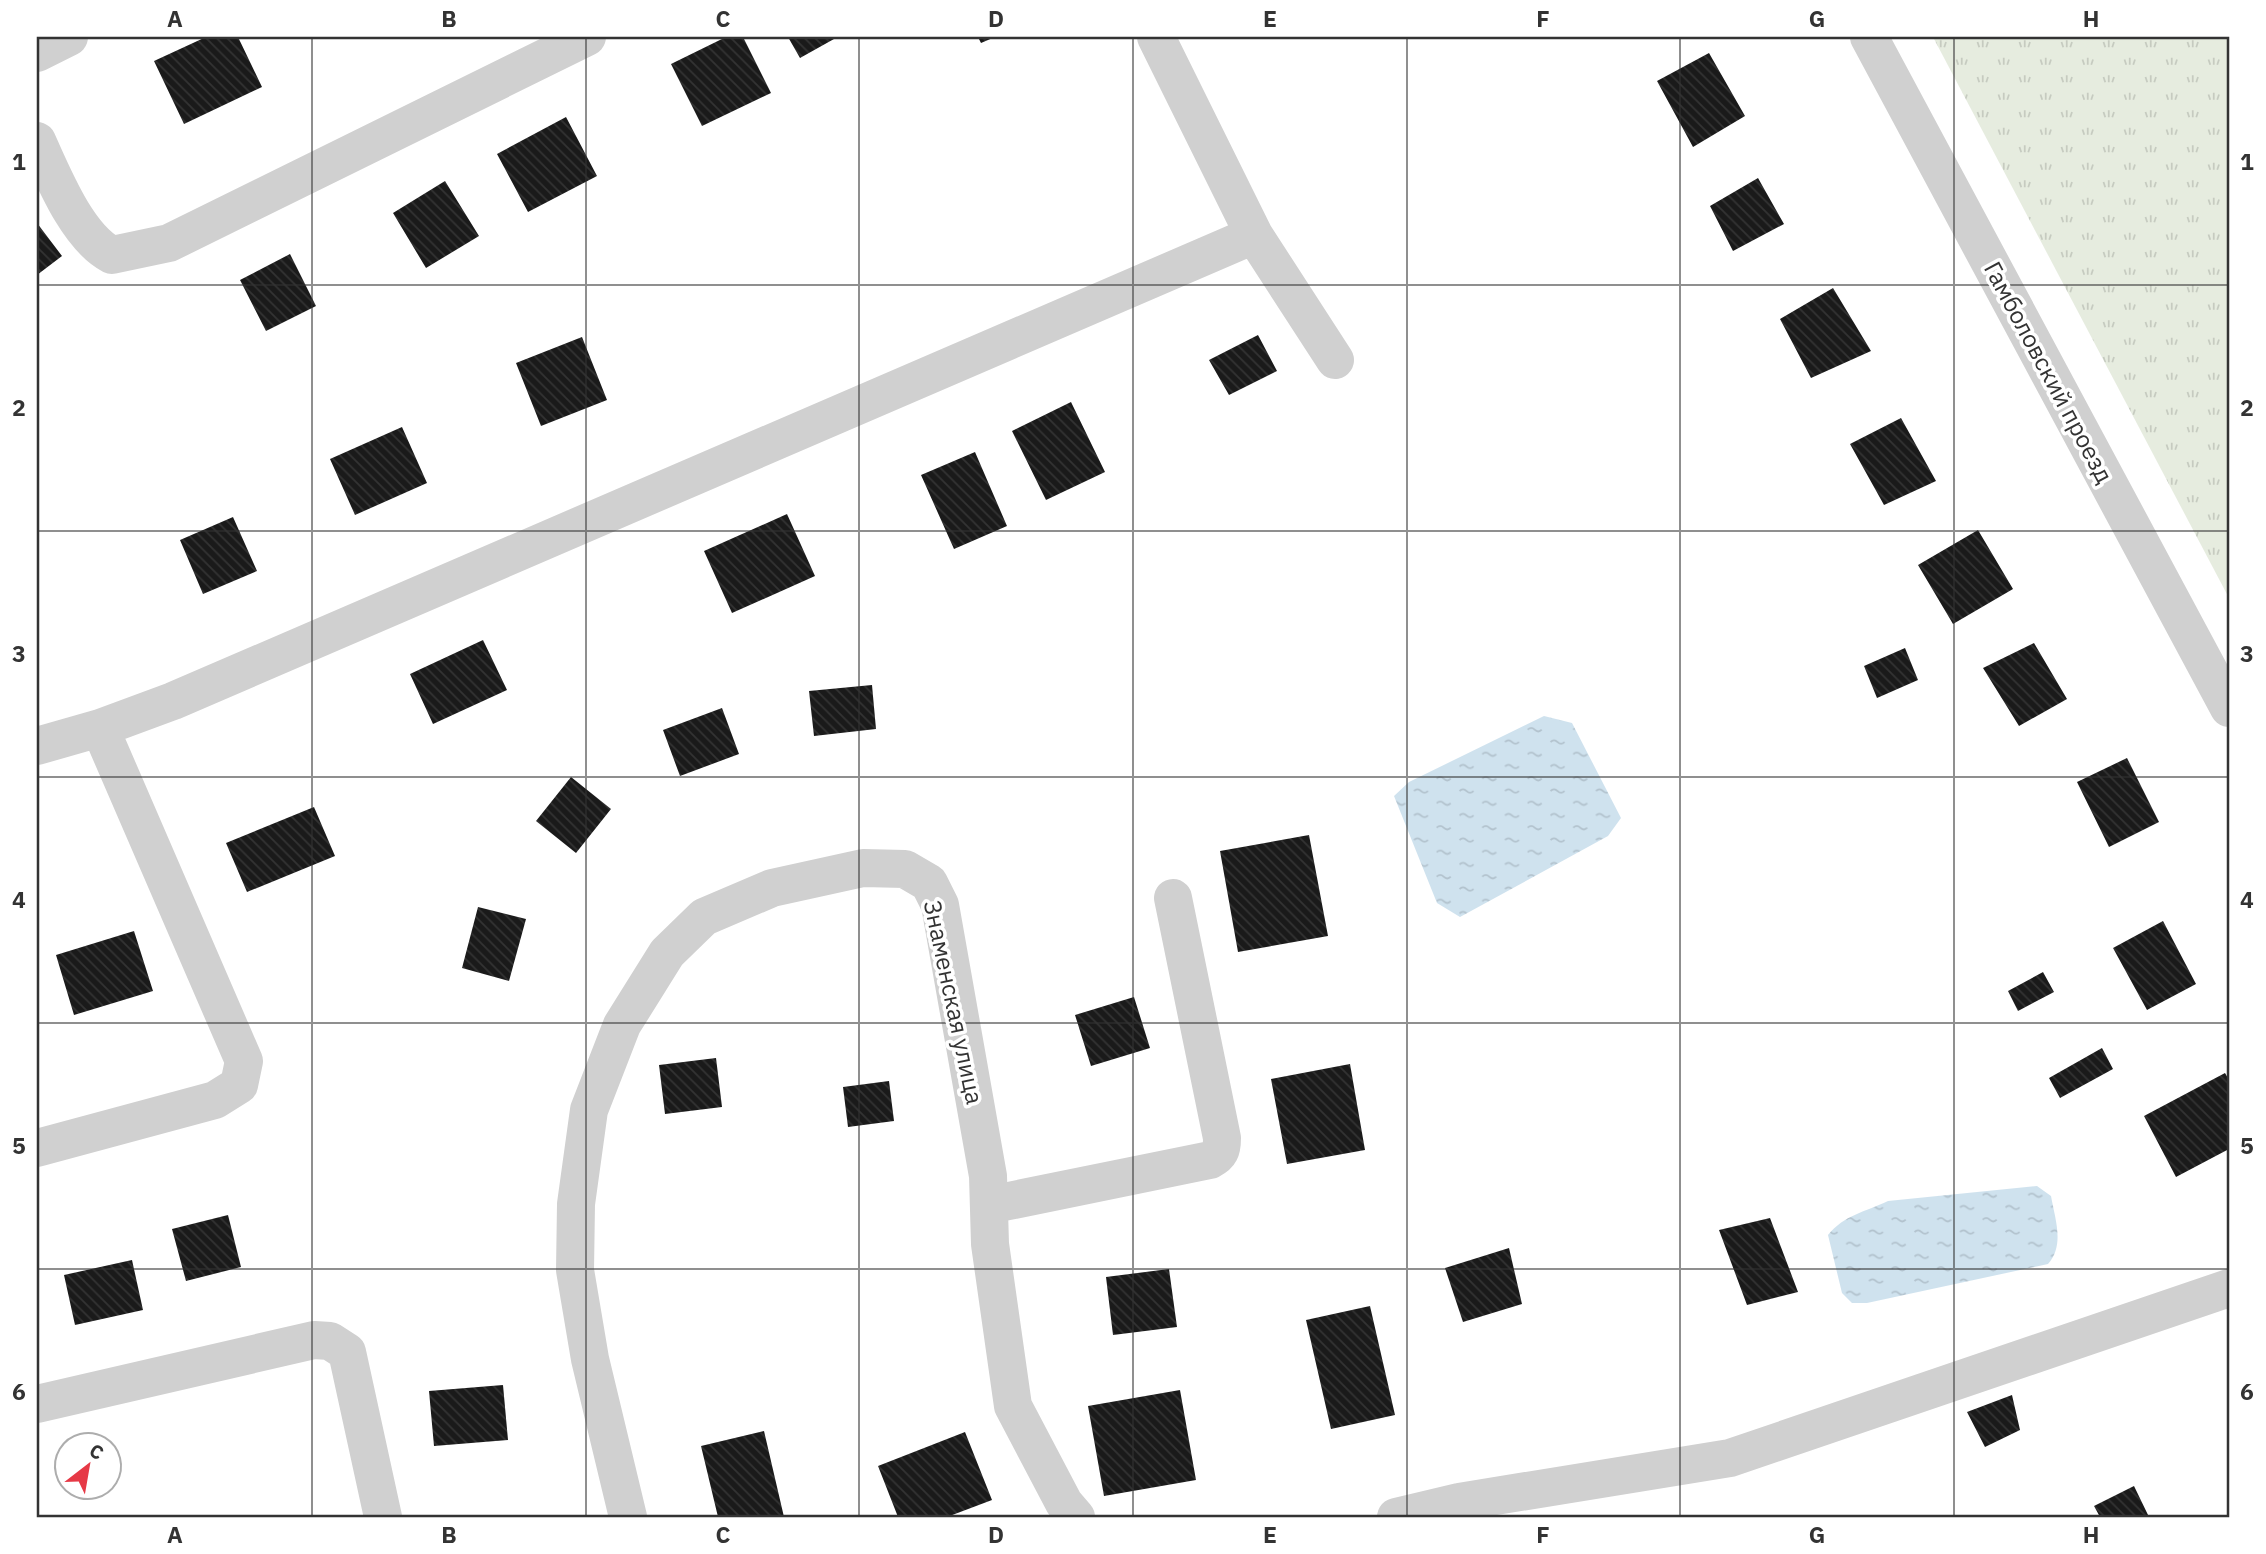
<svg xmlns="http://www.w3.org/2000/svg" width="2266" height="1554" font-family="'IBM Plex Sans',sans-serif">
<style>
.grass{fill:url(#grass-tufts)}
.water{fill:url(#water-ripples)}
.building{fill:url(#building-back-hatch)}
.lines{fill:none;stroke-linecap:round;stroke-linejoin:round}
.minor{stroke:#d0d0d0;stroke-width:38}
.grid{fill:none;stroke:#333;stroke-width:2;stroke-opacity:0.55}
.labels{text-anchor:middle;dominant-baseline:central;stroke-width:7;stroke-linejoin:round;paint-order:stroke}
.street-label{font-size:24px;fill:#333;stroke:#fff}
.neatline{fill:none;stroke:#333;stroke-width:2.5}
.grid-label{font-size:23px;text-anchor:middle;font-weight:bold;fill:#333}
</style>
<defs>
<pattern id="grass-tufts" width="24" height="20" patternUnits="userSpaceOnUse" patternTransform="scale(1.75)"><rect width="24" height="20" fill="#e6ecdf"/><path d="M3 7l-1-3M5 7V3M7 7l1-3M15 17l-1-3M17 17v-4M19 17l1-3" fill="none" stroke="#c6cbc0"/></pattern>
<pattern id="water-ripples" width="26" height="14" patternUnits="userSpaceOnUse" patternTransform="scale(1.75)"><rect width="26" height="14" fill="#cfe2ee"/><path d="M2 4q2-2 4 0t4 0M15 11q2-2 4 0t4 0" fill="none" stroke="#b2c2cd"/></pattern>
<pattern id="building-back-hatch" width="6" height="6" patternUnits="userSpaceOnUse" patternTransform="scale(1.75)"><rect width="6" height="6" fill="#1a1a1a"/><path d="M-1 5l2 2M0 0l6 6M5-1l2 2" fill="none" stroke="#333"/></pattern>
</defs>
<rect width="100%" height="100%" fill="#fff"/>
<path class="grass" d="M 1933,37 L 2229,37 L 2229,598 Z"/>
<path class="water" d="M 1544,716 L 1572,723 L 1621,818 L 1608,836 L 1460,917 L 1437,903 L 1394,796 L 1409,782 Z
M 2037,1186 L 2051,1196 C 2055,1219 2065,1245 2048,1264 L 1867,1303 L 1852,1303 L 1842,1293 L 1828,1235 C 1844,1215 1865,1212 1888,1201 Z"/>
<path class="building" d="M 206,37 L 238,37 L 262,87 L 184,124 L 154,61 Z
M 726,37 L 743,37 L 771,93 L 702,126 L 671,64 Z
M 788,37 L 832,37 L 834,39 L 800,58 Z
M 978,37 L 995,37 L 981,43 Z
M 1709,53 L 1745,116 L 1693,147 L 1657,81 Z
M 566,117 L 597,176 L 528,212 L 497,154 Z
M 1758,178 L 1784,224 L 1733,251 L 1710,206 Z
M 445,181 L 479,236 L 426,268 L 393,213 Z
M 37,223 L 62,256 L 37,275 Z
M 290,254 L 316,306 L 266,331 L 240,280 Z
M 1833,288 L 1871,351 L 1811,378 L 1780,319 Z
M 1258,335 L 1277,371 L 1229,395 L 1209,360 Z
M 582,337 L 607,400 L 541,426 L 516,363 Z
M 1071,402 L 1105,472 L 1046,500 L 1012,431 Z
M 1901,418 L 1936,481 L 1884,505 L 1850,444 Z
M 402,427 L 427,483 L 355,515 L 330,459 Z
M 975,452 L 1007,526 L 954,549 L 921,475 Z
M 787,514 L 815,576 L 732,613 L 704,551 Z
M 233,517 L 257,571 L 203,594 L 180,540 Z
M 1978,530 L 2013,589 L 1953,624 L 1918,565 Z
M 483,640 L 507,690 L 433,724 L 410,674 Z
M 2034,643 L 2067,699 L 2019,726 L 1983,668 Z
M 1905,648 L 1918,680 L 1877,698 L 1864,666 Z
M 872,685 L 876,729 L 814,736 L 809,691 Z
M 722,708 L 739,754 L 680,776 L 663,730 Z
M 2127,758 L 2159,822 L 2109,847 L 2077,782 Z
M 571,777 L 611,809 L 576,853 L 536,821 Z
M 314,807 L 335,856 L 247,892 L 226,843 Z
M 1309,835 L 1328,936 L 1238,952 L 1220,851 Z
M 478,907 L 526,919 L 509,981 L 462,968 Z
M 2163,921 L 2196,984 L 2147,1010 L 2113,948 Z
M 134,931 L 153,991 L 74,1015 L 56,955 Z
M 2043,972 L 2054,992 L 2018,1011 L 2008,991 Z
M 1134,997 L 1150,1048 L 1091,1066 L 1075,1015 Z
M 2102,1048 L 2113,1069 L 2060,1098 L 2049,1078 Z
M 716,1058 L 722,1107 L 665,1114 L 659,1065 Z
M 1350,1064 L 1365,1150 L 1287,1164 L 1271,1079 Z
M 2225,1073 L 2229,1080 L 2229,1149 L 2176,1177 L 2144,1116 Z
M 889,1081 L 894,1121 L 848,1127 L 843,1087 Z
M 228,1215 L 241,1267 L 186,1281 L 172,1229 Z
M 1770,1218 L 1798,1292 L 1747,1305 L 1719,1230 Z
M 1509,1248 L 1522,1304 L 1463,1322 L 1445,1268 Z
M 132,1260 L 143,1310 L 75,1325 L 64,1275 Z
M 1169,1269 L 1177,1327 L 1113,1335 L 1106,1277 Z
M 1370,1306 L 1395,1415 L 1331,1429 L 1306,1320 Z
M 503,1385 L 508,1440 L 434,1446 L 429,1391 Z
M 1180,1390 L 1196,1480 L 1104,1496 L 1088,1406 Z
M 2012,1395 L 2020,1430 L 1985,1447 L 1967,1412 Z
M 764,1431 L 784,1517 L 718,1517 L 701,1446 Z
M 965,1432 L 992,1500 L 947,1517 L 898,1517 L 878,1466 Z
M 2134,1486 L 2149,1517 L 2100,1517 L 2094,1506 Z"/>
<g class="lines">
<path class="minor" d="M 1869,37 L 2229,708
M 37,53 L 69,37
M 37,141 C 53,176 77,237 112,255 L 169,243 L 587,37
M 1254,235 L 1335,360
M 37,746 L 100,728 L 173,701 L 1254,235 L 1156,37
M 37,1148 L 215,1100 L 239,1085 L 244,1061 L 100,728
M 989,1205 L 1210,1160 C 1220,1155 1222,1150 1222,1138 L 1173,898
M 37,1404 L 314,1340 L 330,1341 L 347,1352 L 383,1517
M 628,1517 L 590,1359 L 575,1270 L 576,1204 L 589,1110 L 622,1025 L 667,953 L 704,917 L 772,888 L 863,868 L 905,869 L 929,883 L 940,905 L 988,1176 L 990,1244 L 1013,1406 L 1064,1503 L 1076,1517
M 1396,1517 L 1459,1502 L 1730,1458 L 2229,1288"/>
</g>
<path class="grid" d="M 312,37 L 312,1517M 586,37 L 586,1517M 859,37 L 859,1517M 1133,37 L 1133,1517M 1407,37 L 1407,1517M 1680,37 L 1680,1517M 1954,37 L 1954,1517M 37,285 L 2229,285M 37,531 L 2229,531M 37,777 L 2229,777M 37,1023 L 2229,1023M 37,1269 L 2229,1269"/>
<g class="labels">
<g class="street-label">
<text transform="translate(2049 372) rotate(62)">Гамболовский проезд</text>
<text transform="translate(954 1002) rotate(78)">Знаменская улица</text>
</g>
</g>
<rect width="2266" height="1554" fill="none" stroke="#ffffff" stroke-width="77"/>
<g transform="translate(88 1466) rotate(31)"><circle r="33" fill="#ffffff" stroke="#adadad" stroke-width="2"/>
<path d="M0-5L12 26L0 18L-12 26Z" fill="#e63946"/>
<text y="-10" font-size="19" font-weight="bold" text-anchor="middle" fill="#333333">С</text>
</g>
<rect x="38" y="38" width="2190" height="1478" class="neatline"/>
<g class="grid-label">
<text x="175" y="27">A</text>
<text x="449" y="27">B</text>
<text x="723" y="27">C</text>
<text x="996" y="27">D</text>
<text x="1270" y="27">E</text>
<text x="1543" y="27">F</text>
<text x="1817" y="27">G</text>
<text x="2091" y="27">H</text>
<text x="19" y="170">1</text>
<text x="2247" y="170">1</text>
<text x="19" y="416">2</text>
<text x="2247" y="416">2</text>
<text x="19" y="662">3</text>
<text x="2247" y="662">3</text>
<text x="19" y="908">4</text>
<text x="2247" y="908">4</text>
<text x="19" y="1154">5</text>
<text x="2247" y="1154">5</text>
<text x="19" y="1400">6</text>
<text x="2247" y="1400">6</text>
<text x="175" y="1543">A</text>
<text x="449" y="1543">B</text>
<text x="723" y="1543">C</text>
<text x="996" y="1543">D</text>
<text x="1270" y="1543">E</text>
<text x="1543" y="1543">F</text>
<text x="1817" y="1543">G</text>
<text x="2091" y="1543">H</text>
</g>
</svg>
